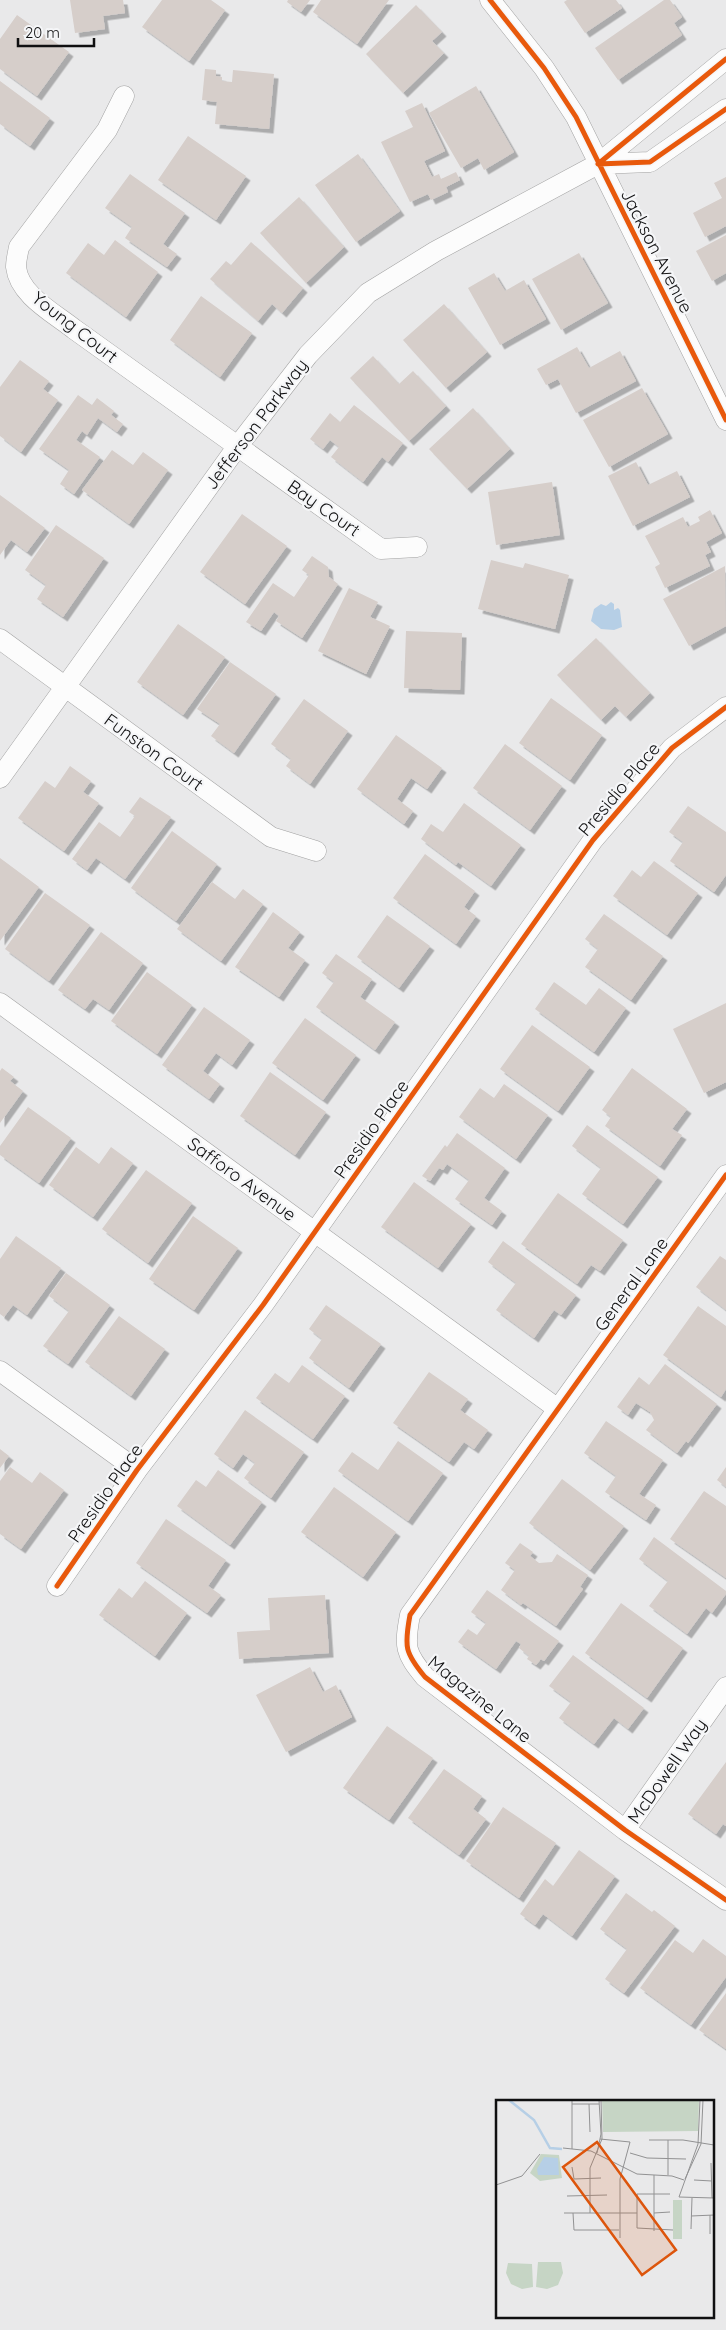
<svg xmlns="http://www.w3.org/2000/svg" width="726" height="2330" font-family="Quicksand,sans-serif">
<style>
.water{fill:#b6cfe6}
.building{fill:#d6ceca;filter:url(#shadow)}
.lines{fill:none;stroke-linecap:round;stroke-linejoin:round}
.street-casing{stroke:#a2a2a2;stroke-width:21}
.street{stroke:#fcfcfc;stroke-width:20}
.cycleway-casing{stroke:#f5f6f8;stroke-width:8}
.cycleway{stroke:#e8590c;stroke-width:5}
.labels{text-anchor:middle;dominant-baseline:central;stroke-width:4.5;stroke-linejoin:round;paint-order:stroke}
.street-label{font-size:18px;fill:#101011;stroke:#f5f6f8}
.inset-river{fill:none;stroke:#b6cfe6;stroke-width:2.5}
.inset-road{fill:none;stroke:#929293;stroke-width:1}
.view{fill:#dd550c;fill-opacity:0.15;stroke:#dd550c;stroke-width:2.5}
.inset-edge{fill:none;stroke:#101011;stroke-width:2.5}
</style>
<defs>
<filter id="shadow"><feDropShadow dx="4.5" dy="4.5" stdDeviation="0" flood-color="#0004"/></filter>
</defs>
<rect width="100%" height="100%" fill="#e9e9ea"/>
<path class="water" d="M 611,602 L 614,604 L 614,610 L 618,608 L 620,610 L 622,627 L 614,630 L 601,629 L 591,621 L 594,609 L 601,604 L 606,606 Z"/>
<path class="building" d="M 70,0 L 123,0 L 125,13 L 103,16 L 105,29 L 75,33 Z
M 162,0 L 211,0 L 225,10 L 189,61 L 142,27 Z
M 288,0 L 310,0 L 301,12 L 287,2 Z
M 321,0 L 389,0 L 357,44 L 313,12 Z
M 567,0 L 616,0 L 622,8 L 585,33 L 564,2 Z
M 664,0 L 670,0 L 682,17 L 674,23 L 682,35 L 618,80 L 595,48 Z
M 416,5 L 442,32 L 432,41 L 444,53 L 403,93 L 366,54 Z
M 17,15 L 69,52 L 37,96 L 0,69 L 0,39 Z
M 205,69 L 216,70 L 216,76 L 222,77 L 222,81 L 232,82 L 233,70 L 274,74 L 269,129 L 215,124 L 217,102 L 202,100 Z
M 0,81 L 50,118 L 30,146 L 0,124 Z
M 476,86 L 514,152 L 484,170 L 478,158 L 461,168 L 429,113 Z
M 422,103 L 445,151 L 424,161 L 432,177 L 439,174 L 441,179 L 456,172 L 460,180 L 446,187 L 448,192 L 431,200 L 428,194 L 410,202 L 381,142 L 413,127 L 405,111 Z
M 188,136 L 246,176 L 216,220 L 158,180 Z
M 358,154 L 400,211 L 356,242 L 315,185 Z
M 130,174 L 185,213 L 163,244 L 177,254 L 167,267 L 125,238 L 132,227 L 105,208 Z
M 726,177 L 726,226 L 705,237 L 693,213 L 722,198 L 714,183 Z
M 299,197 L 344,247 L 306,283 L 260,233 Z
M 726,235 L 726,273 L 712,281 L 696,251 Z
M 115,240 L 158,272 L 126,317 L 66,273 L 88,243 L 104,255 Z
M 251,242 L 303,288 L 282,313 L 272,304 L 258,321 L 210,279 L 226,261 L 231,265 Z
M 579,253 L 608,303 L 561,330 L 532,279 Z
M 494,273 L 505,291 L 524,280 L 546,319 L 500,345 L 468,288 Z
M 201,296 L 252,333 L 220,377 L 170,340 Z
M 444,304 L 487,352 L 446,388 L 403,340 Z
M 577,347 L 589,368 L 620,351 L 636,381 L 576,413 L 558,379 L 546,385 L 537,369 Z
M 373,356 L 399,384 L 413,371 L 446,406 L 409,441 L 350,378 Z
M 20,360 L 49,381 L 43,389 L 58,400 L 21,452 L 0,436 L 0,387 Z
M 642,388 L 668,434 L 609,467 L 583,420 Z
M 78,395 L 92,405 L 97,398 L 114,411 L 111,415 L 123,424 L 117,432 L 98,418 L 87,435 L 82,431 L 76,440 L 100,457 L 74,494 L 60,484 L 69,470 L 39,449 Z
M 354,405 L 403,443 L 388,462 L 382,457 L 363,482 L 331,457 L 339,447 L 330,440 L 323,449 L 310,439 L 330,413 L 340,422 Z
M 473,408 L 510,449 L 467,489 L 429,449 Z
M 112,450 L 133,465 L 143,452 L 168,470 L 129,524 L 82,490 Z
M 636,462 L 648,485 L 677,471 L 690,497 L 633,526 L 608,476 Z
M 552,482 L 560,535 L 496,545 L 488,492 Z
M 0,495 L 45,528 L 27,552 L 11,540 L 0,555 Z
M 710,510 L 722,533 L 706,542 L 711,552 L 705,555 L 710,566 L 665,588 L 655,567 L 660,564 L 645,536 L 683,517 L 688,527 L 700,521 L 698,517 Z
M 242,514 L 287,546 L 245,604 L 200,572 Z
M 56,525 L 104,558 L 63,617 L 37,599 L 46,585 L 25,570 Z
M 312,556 L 328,567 L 329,577 L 338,584 L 302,638 L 276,621 L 279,616 L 274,612 L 261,631 L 246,622 L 273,583 L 294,597 L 309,575 L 302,570 Z
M 491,560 L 523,568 L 525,563 L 569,575 L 555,629 L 478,609 Z
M 725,566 L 726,626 L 689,646 L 663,599 Z
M 349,588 L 378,602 L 370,617 L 390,626 L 366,674 L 318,651 Z
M 178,624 L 225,657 L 183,715 L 137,682 Z
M 406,631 L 462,633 L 460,690 L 404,688 Z
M 596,638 L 650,693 L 626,717 L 615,706 L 601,720 L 557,675 Z
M 230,662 L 276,694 L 234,753 L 211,736 L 220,724 L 197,709 Z
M 551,698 L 602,735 L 570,780 L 519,743 Z
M 304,699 L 348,731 L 310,784 L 286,766 L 291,759 L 271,744 Z
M 396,735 L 442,768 L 427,789 L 411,778 L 397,799 L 413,811 L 404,824 L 357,789 Z
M 505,744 L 562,786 L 530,830 L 473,788 Z
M 70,766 L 91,781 L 83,792 L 99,803 L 64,851 L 18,818 L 45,781 L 55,788 Z
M 140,797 L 171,817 L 125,879 L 96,858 L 87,870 L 72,859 L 99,822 L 120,837 L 135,816 L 129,812 Z
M 464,803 L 521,845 L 491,886 L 458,862 L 456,865 L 421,839 L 431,824 L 443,832 Z
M 688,806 L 726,832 L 726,875 L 714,892 L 670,861 L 683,842 L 669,832 Z
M 172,831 L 217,864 L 176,921 L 131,888 Z
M 425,854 L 475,891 L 464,907 L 476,916 L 456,944 L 393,898 Z
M 0,858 L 39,887 L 0,941 Z
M 654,861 L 698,893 L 667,935 L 613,896 L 632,870 L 641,877 Z
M 212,882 L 235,899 L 243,889 L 263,904 L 221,961 L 177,929 Z
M 45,893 L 90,925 L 49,981 L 5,949 Z
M 273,912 L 300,932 L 288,948 L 305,960 L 279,997 L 235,967 Z
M 604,914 L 663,956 L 631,1000 L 585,967 L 598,949 L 585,939 Z
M 387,915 L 430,946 L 399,988 L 357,957 Z
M 101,932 L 143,963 L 109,1010 L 93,999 L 85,1009 L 58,990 Z
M 336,954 L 372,979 L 360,997 L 395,1022 L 375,1050 L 316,1007 L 334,982 L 322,973 Z
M 147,972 L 192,1005 L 157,1054 L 111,1021 Z
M 554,982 L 586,1005 L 599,988 L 626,1008 L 594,1052 L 535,1009 Z
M 726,1003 L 726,1082 L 704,1093 L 673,1029 Z
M 204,1007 L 250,1040 L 232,1065 L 216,1053 L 203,1071 L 220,1084 L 209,1099 L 162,1065 Z
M 305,1018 L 356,1055 L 323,1100 L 272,1063 Z
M 532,1025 L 590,1067 L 558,1111 L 500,1069 Z
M 2,1068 L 14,1077 L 10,1081 L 23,1091 L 0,1123 L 0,1071 Z
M 632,1068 L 687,1109 L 672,1129 L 682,1135 L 660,1166 L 605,1126 L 611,1117 L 602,1110 Z
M 270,1072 L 326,1112 L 295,1155 L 240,1116 Z
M 504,1084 L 548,1115 L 516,1159 L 459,1117 L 480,1088 L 494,1098 Z
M 28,1107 L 71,1138 L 39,1183 L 0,1155 L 0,1146 Z
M 587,1125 L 658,1177 L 623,1224 L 582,1194 L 601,1168 L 572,1146 Z
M 457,1133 L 505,1168 L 484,1198 L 502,1211 L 492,1225 L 455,1199 L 469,1180 L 447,1164 L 443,1170 L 439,1168 L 430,1181 L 422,1176 L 445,1145 L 447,1147 Z
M 76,1147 L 99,1164 L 111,1147 L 133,1163 L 93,1217 L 49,1185 Z
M 146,1170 L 192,1203 L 148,1263 L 102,1229 Z
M 414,1182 L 471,1224 L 438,1268 L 381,1227 Z
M 558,1193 L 623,1240 L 600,1271 L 591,1265 L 577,1284 L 521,1244 Z
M 193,1216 L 238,1248 L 194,1310 L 149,1279 Z
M 16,1236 L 61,1268 L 27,1315 L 13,1305 L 4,1317 L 0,1314 L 0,1259 Z
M 503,1241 L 576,1295 L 561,1315 L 554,1310 L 534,1338 L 496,1310 L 516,1283 L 488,1262 Z
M 720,1256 L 726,1260 L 726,1310 L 696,1287 Z
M 66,1273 L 110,1305 L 68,1364 L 43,1346 L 69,1311 L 49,1296 Z
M 326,1305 L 381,1344 L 349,1388 L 309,1358 L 322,1339 L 309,1329 Z
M 698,1306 L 726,1326 L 726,1389 L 721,1397 L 663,1355 Z
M 119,1316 L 165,1349 L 131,1396 L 85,1362 Z
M 665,1364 L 717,1404 L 688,1443 L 686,1441 L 677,1453 L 646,1430 L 654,1420 L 650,1412 L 636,1403 L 628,1415 L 617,1407 L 639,1377 L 649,1385 Z
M 302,1365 L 345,1396 L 313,1439 L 256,1398 L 275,1373 L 289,1383 Z
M 429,1372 L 468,1399 L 460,1410 L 488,1430 L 474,1449 L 464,1442 L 449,1462 L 393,1423 Z
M 245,1410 L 304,1452 L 271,1498 L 244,1478 L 255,1463 L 243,1454 L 233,1468 L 214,1454 Z
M 606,1421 L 663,1460 L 639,1494 L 656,1505 L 646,1520 L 605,1492 L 616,1476 L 584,1453 Z
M 398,1441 L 443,1473 L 408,1521 L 338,1471 L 352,1452 L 378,1470 Z
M 0,1449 L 9,1456 L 0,1468 Z
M 10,1467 L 32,1483 L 40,1472 L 64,1490 L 21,1549 L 0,1534 L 0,1481 Z
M 726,1467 L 726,1487 L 717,1480 Z
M 218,1470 L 262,1502 L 230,1545 L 177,1506 L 196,1480 L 206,1487 Z
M 562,1479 L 624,1526 L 590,1570 L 529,1523 Z
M 334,1487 L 396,1532 L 363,1577 L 301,1532 Z
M 704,1491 L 726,1506 L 726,1578 L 670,1539 Z
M 166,1519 L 226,1560 L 208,1586 L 221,1595 L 207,1613 L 136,1563 Z
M 654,1537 L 726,1591 L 726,1594 L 712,1613 L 706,1608 L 687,1634 L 649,1606 L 668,1581 L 639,1559 Z
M 520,1543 L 533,1552 L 530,1556 L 539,1563 L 552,1562 L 557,1554 L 588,1575 L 580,1587 L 583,1589 L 556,1626 L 523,1603 L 521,1605 L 501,1590 L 515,1570 L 505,1563 Z
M 145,1581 L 187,1613 L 155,1656 L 99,1615 L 119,1588 L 132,1598 Z
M 487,1590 L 559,1641 L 544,1661 L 541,1659 L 536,1665 L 527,1659 L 529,1656 L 519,1648 L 521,1644 L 516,1641 L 496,1669 L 458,1642 L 468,1629 L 477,1635 L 486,1623 L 471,1612 Z
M 325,1595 L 329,1653 L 239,1659 L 237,1632 L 270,1630 L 268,1598 Z
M 621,1603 L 683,1648 L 647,1698 L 585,1653 Z
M 573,1655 L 644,1708 L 628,1729 L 614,1718 L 594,1744 L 559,1718 L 571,1702 L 549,1686 Z
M 310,1667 L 323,1692 L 336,1685 L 352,1717 L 286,1752 L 256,1695 Z
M 387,1726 L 433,1758 L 389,1820 L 343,1788 Z
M 726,1762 L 726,1826 L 723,1824 L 716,1834 L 688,1814 Z
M 444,1769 L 482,1796 L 473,1809 L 486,1819 L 459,1855 L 408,1818 Z
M 503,1807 L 556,1843 L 519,1898 L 466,1861 Z
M 579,1850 L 615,1876 L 572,1936 L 543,1914 L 535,1925 L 520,1914 L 545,1879 L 553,1886 Z
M 626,1893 L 652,1912 L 654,1910 L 675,1926 L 624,1993 L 605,1979 L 627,1949 L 600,1929 Z
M 703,1939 L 726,1956 L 726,1977 L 691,2025 L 640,1988 L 675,1940 L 693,1953 Z
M 726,1993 L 726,2049 L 699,2030 Z"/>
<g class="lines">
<g class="street-casing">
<path id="street" d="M 490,0 L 544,68 L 576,117 L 726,420
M 124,96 L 107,130 L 19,247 C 18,253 16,260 16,267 C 19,295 54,313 74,329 L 381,549 L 417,547
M 598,164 L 650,162 L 726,109
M 0,639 L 271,837 L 316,851
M 0,778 L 237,447 L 308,355 L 368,293 L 436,251 L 598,164 L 726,59
M 0,1003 L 558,1409
M 726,1175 L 410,1615 C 404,1647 405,1653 425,1677 L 625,1830 L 726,1900
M 0,1371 L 137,1470
M 57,1586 L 137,1470 L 263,1305 L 593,840 L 672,748 L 726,707
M 625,1830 L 726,1687"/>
</g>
<use href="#street" class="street"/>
<g class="cycleway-casing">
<path id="cycleway" d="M 490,0 L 544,68 L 576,117 L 726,420
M 598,164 L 726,59
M 598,164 L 650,162 L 726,109
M 726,1175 L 410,1615 C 404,1647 405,1653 425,1677 L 625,1830 L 726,1900
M 57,1586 L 137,1470 L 263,1305 L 593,840 L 672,748 L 726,707"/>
</g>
<use href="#cycleway" class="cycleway"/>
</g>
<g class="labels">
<g class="street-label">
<text transform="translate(657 251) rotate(63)">Jackson Avenue</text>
<text transform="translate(75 327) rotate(38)">Young Court</text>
<text transform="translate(256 424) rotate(-53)">Jefferson Parkway</text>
<text transform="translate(324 508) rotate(35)">Bay Court</text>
<text transform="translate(154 752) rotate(36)">Funston Court</text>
<text transform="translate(619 789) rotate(-50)">Presidio Place</text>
<text transform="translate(371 1129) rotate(-55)">Presidio Place</text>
<text transform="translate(242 1179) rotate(36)">Safforo Avenue</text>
<text transform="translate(631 1284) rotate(-54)">General Lane</text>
<text transform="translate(105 1493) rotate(-55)">Presidio Place</text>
<text transform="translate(480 1699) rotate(39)">Magazine Lane</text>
<text transform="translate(667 1771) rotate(-55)">McDowell Way</text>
</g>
</g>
<g transform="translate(496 2100)">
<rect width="218" height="218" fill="#e9e9ea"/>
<path d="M 106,0 L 203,0 L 202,31 L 107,32 ZM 45,54 L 63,55 L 66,78 L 44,81 L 34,73 ZM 177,100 L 186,100 L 186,139 L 177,139 ZM 42,162 L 65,162 L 67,173 L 62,185 L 51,189 L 40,187 ZM 12,163 L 36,164 L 37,187 L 26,189 L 15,184 L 10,173 Z" fill="#c6d5c5"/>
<path d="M 48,57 L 62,58 L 63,75 L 42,75 L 41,69 Z" fill="#b6cfe6"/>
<path class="inset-river" d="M 13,0 L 38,20 L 54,48 L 66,49"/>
<path class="inset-road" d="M 204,0 L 202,44 L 183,97 L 218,98M 76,4 L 103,4M 93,4 L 94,32M 104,39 L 134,42 L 124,79 L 124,138M 153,40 L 187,40 L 218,45M 172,40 L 172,75M 67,48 L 95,51 L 141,74 L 176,76 L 188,80M 76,49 L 76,0M 101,53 L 105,34 L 103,0M 134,53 L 151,58 L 190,59M 215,63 L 216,98M 76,67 L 78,79 L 105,78M 158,75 L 158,131M 189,79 L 205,44 L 207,0M 198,80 L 216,81M 0,85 L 26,76 L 44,54M 174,94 L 141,94 L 141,128 L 177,130M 71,96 L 111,95M 68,113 L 141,113M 77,113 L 78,130 L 123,130M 94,113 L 94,68 L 106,39 L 105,0M 158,113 L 174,112M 195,116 L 218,115M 195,129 L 196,98M 214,134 L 214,115"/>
<path class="view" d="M 101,42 L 180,150 L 146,175 L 67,67 Z"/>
<rect width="218" height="218" class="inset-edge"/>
</g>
<path d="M18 38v8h76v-8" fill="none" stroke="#101011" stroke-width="2.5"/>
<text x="25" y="38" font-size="15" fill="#101011" stroke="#f5f6f8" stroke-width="4" paint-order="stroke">20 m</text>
</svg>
